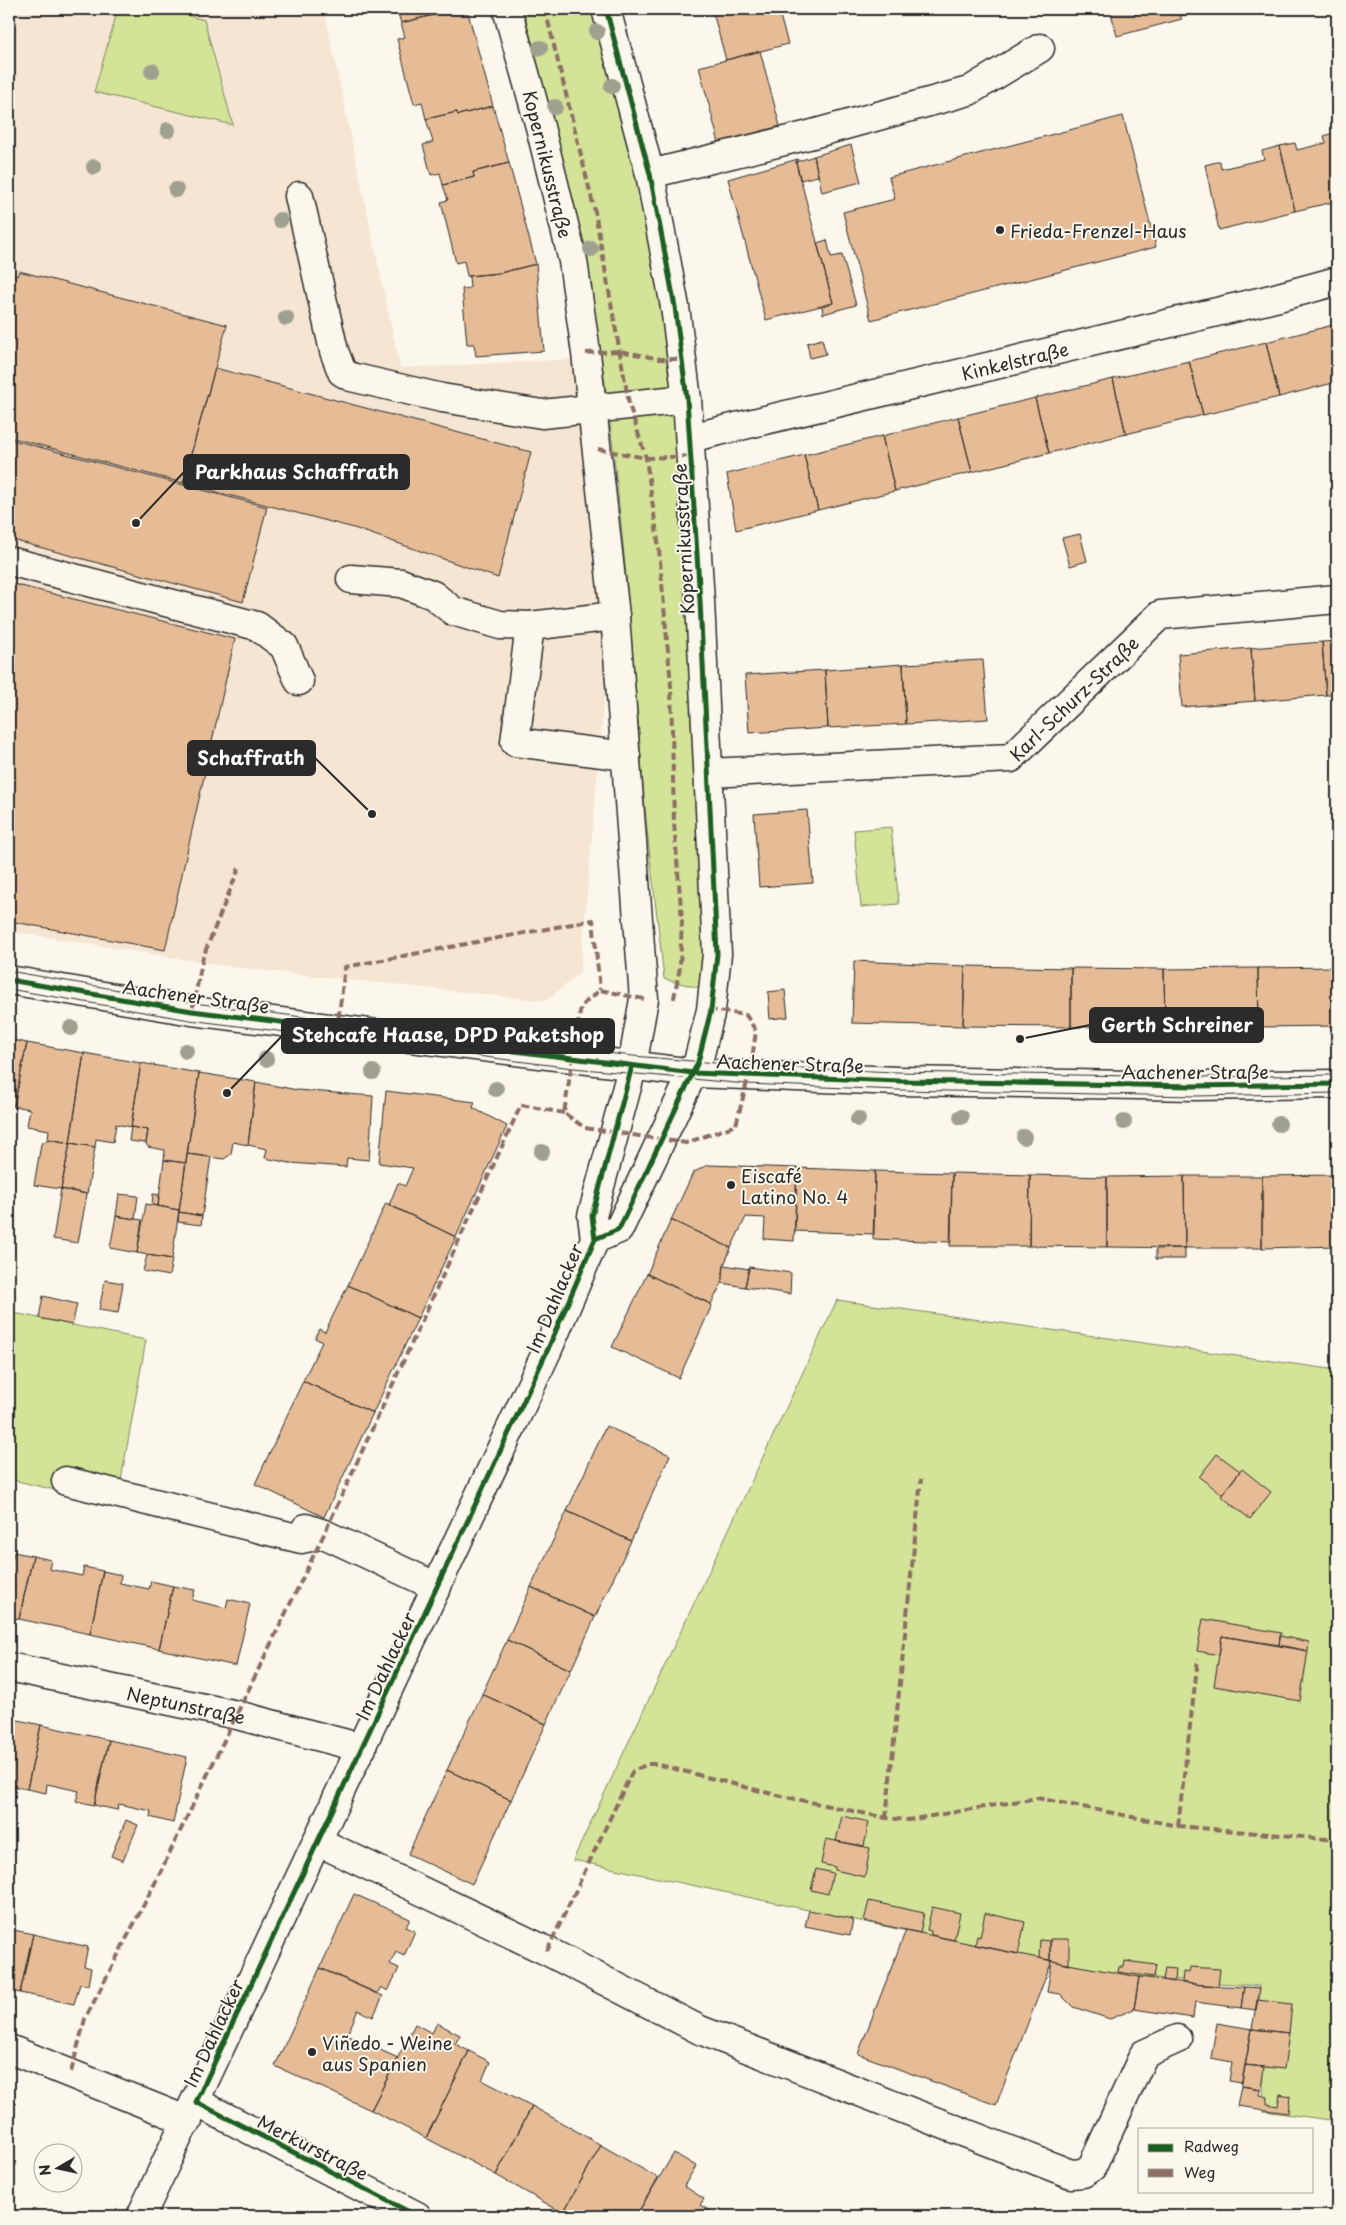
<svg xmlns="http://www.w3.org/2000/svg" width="1346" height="2225" font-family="'Playpen Sans',sans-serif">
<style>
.built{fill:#f5e5d2}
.green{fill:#d3e397;stroke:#7f8761}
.building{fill:#e6bc96;stroke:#2b2b2b}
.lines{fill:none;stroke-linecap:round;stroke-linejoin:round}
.minor-casing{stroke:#2b2b2b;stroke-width:31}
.minor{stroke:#fbf7ec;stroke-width:28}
.tram{stroke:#2b2b2b;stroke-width:1}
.quiet{stroke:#8d6e63;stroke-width:4;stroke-dasharray:8 4;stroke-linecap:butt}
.cycleway-casing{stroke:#fbf7ec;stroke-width:8}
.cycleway{stroke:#1b5e20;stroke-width:5}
.tree{fill:#a0a091}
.poi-dot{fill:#2b2b2b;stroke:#fbf7ec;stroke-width:2}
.labels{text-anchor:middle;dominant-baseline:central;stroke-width:4;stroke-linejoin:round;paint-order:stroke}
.street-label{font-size:18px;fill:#2b2b2b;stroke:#fbf7ec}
.poi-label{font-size:18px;fill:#2b2b2b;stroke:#fbf7ec;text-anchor:start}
.leader{fill:none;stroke:#2b2b2b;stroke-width:2}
.callout-dot{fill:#2b2b2b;stroke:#fbf7ec;stroke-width:2}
.callout{fill:#2b2b2b;stroke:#2b2b2b;stroke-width:2}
.callout-label{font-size:19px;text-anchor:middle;font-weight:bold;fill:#fff}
</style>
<rect width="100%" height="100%" fill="#fbf7ec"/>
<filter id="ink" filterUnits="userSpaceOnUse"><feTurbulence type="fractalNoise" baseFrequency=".02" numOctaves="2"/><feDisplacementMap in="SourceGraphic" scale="10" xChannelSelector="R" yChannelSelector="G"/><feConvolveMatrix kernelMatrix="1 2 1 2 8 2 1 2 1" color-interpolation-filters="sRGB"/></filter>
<g filter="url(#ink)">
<path class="built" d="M 9,9 L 324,9 L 400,368 L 579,359 L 606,676 L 580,973 L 545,1001 L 233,967 L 9,931 Z"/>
<path class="green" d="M 118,9 L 166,9 L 204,20 L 233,125 L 94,92 Z
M 523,9 L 592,9 L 638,179 L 664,308 L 674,386 L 704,773 L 707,990 L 664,979 C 657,911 647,842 642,773 C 632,648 623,524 607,399 C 590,267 558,137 523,9 Z
M 891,827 L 899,904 L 861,907 L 854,830 Z
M 837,1300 L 1337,1370 L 1337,2121 L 1264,2111 L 1259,1986 L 1114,1975 L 573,1860 Z
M 9,1312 L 146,1340 L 120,1486 L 297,1548 L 9,1479 Z"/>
<path class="building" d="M 389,9 L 458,9 L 401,23 L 397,10 L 389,12 Z
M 458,9 L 467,9 L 493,106 L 458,115 L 457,112 L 426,119 L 422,102 L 414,104 L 397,39 L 405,37 L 401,23 Z
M 712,9 L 778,9 L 788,44 L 726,60 Z
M 1110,9 L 1209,9 L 1180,16 L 1182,19 L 1117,36 Z
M 760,51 L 780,126 L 752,134 L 753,136 L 737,140 L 735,138 L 719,143 L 699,67 Z
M 493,106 L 509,163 L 473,172 L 474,177 L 443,185 L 440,173 L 431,175 L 423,145 L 433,142 L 426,119 L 457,112 L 458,115 Z
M 1123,116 L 1156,247 L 871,320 L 843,212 L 895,199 L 889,177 Z
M 1337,132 L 1337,201 L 1295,211 L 1280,146 L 1295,143 L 1297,150 L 1326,143 L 1324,136 Z
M 851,145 L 861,182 L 822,192 L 814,156 Z
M 1280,146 L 1295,211 L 1219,230 L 1205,165 L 1220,161 L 1221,169 L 1264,159 L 1262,151 Z
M 814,156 L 818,176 L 800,180 L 796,162 Z
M 798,159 L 796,162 L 833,303 L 766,320 L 728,179 Z
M 509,163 L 536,264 L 500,273 L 467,276 L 464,261 L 456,263 L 441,202 L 448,200 L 443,185 L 474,177 L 473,172 Z
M 827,240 L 831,257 L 842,255 L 856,305 L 823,314 L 822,306 L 833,303 L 817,243 Z
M 536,264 L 544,351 L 476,356 L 474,344 L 467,344 L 462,289 L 470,288 L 469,276 L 500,273 Z
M 19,271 L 227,325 L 183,483 L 9,437 L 9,273 L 17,276 Z
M 1337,324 L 1337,382 L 1279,397 L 1266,342 Z
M 822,339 L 826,354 L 810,358 L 807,343 Z
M 1266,342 L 1279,397 L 1203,415 L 1189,361 Z
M 1189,361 L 1203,415 L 1126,434 L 1113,379 Z
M 215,368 L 531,452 L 498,578 L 354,528 L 183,483 Z
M 1113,379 L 1126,434 L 1049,453 L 1035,398 Z
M 1035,398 L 1049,453 L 972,472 L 958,417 Z
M 958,417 L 972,472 L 895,491 L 882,436 Z
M 882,436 L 895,491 L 818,510 L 804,455 Z
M 9,439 L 267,507 L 243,602 L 9,539 Z
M 804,455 L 818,510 L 736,530 L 727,474 Z
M 1080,534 L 1087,561 L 1070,566 L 1062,538 Z
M 9,583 L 235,639 L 165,950 L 9,921 Z
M 1337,641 L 1337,695 L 1326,695 L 1322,642 Z
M 1322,642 L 1326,695 L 1255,701 L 1251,648 Z
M 1251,648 L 1255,701 L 1182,707 L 1178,654 Z
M 983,660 L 988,719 L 906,724 L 903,664 Z
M 903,664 L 906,724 L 828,728 L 825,670 Z
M 825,670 L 828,728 L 749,733 L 745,675 Z
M 807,810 L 813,883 L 759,887 L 754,814 Z
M 854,961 L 965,966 L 963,1026 L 852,1023 Z
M 965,966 L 1071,968 L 1071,1027 L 963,1026 Z
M 1337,967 L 1337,1026 L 1259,1027 L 1258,968 Z
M 1071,968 L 1164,969 L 1165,1027 L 1071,1027 Z
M 1258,968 L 1259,1027 L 1165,1027 L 1164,969 Z
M 785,990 L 788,1017 L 770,1019 L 768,992 Z
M 9,1039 L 27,1043 L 14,1106 L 9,1105 Z
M 27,1043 L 84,1053 L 70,1143 L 48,1139 L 49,1130 L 27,1126 L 30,1109 L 14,1106 Z
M 84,1053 L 141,1063 L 131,1127 L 116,1124 L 113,1142 L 96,1139 L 95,1147 L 70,1143 Z
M 141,1063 L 199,1073 L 186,1163 L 164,1160 L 165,1150 L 148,1147 L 146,1143 L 148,1130 L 131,1127 Z
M 199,1073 L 256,1082 L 248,1145 L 233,1142 L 231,1154 L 224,1159 L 187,1154 Z
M 256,1082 L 297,1090 L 373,1096 L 369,1160 L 347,1158 L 346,1167 L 290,1163 L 265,1158 L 267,1149 L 248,1145 Z
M 386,1091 L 475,1102 L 473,1108 L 507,1126 L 456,1237 L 389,1205 L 398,1183 L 405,1186 L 413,1168 L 379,1163 Z
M 131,1127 L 148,1130 L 146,1143 L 129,1141 Z
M 48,1139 L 70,1143 L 61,1189 L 34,1185 L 41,1144 Z
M 70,1143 L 95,1147 L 87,1194 L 61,1189 Z
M 187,1154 L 211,1157 L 202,1216 L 179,1212 Z
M 164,1160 L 186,1163 L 179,1210 L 158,1206 Z
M 707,1165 L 797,1168 L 794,1241 L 764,1239 L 765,1218 L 746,1217 L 731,1248 L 671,1220 L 693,1173 Z
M 797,1168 L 875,1171 L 874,1234 L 795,1231 Z
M 875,1171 L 952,1173 L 951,1242 L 873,1239 Z
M 952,1173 L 1030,1175 L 1029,1246 L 950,1246 Z
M 1030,1175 L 1107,1177 L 1107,1247 L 1029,1246 Z
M 1337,1175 L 1337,1246 L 1262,1248 L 1262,1176 Z
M 1184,1176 L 1185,1248 L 1107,1247 L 1107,1177 Z
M 1184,1176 L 1262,1176 L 1262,1248 L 1185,1248 Z
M 61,1189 L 87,1194 L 78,1243 L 53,1239 Z
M 119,1194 L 138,1196 L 135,1219 L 116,1216 Z
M 153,1194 L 159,1195 L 158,1206 L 152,1205 Z
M 386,1203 L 456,1237 L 418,1318 L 348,1285 Z
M 146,1204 L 179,1210 L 172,1259 L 137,1253 Z
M 179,1212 L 202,1216 L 201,1225 L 178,1222 Z
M 116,1216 L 142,1220 L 137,1253 L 110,1248 Z
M 671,1220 L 731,1248 L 724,1265 L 722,1283 L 711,1304 L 647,1274 Z
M 1185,1248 L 1185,1259 L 1156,1259 L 1156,1249 Z
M 147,1255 L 172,1259 L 169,1276 L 143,1271 Z
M 724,1265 L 749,1269 L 745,1287 L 722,1283 Z
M 749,1267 L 791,1273 L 790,1294 L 745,1287 Z
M 647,1274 L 712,1305 L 679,1378 L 612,1347 Z
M 105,1280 L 123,1283 L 118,1313 L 99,1310 Z
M 348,1285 L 418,1318 L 373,1413 L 303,1381 L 322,1342 L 315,1338 L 319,1329 L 325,1332 Z
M 43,1296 L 77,1304 L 72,1325 L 39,1318 Z
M 303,1381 L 373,1413 L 324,1517 L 255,1484 Z
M 606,1426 L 670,1455 L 631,1541 L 567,1511 Z
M 1217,1454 L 1240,1471 L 1222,1494 L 1199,1477 Z
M 1242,1469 L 1271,1492 L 1250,1519 L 1221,1496 Z
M 567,1511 L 631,1541 L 595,1617 L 531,1587 Z
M 14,1552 L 33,1556 L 19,1619 L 9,1617 L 9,1561 L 12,1561 Z
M 33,1556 L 51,1560 L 49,1569 L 82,1576 L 84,1567 L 103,1571 L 90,1634 L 19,1619 Z
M 103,1571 L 121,1575 L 120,1583 L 149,1589 L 151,1581 L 173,1586 L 159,1649 L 90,1634 Z
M 173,1586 L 195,1590 L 192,1600 L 226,1608 L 228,1599 L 250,1604 L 236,1666 L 159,1649 Z
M 531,1587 L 595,1617 L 571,1670 L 507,1640 Z
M 1203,1619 L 1281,1633 L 1279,1645 L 1222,1636 L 1219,1655 L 1197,1651 Z
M 1222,1636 L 1308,1651 L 1300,1701 L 1214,1686 Z
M 1280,1636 L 1309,1642 L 1308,1651 L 1279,1645 Z
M 507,1640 L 571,1670 L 546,1724 L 482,1694 Z
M 482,1694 L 546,1724 L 511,1800 L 447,1770 Z
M 9,1718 L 41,1725 L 27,1789 L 9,1785 Z
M 41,1725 L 109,1740 L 94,1805 L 76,1801 L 79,1791 L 47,1784 L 46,1793 L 27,1789 Z
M 109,1740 L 187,1757 L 173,1823 L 150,1817 L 151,1811 L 119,1804 L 117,1810 L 94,1805 Z
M 447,1770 L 511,1800 L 472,1884 L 408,1854 Z
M 842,1816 L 869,1822 L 864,1846 L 836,1841 Z
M 126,1820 L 138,1825 L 123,1861 L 111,1856 Z
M 826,1839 L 870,1848 L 865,1877 L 835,1870 L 835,1867 L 821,1864 Z
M 816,1869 L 833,1873 L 828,1894 L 811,1890 Z
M 354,1894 L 410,1919 L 406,1927 L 415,1931 L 404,1956 L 396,1952 L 390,1964 L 399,1968 L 388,1991 L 381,1987 L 377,1994 L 320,1968 Z
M 869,1901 L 924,1913 L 920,1933 L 864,1921 Z
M 932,1907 L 960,1913 L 954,1940 L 931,1935 L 931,1931 L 927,1930 Z
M 809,1910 L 853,1919 L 850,1935 L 805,1926 Z
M 985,1913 L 1025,1922 L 1018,1954 L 975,1945 L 977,1936 L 980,1937 Z
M 9,1929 L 33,1934 L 20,1993 L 9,1990 Z
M 906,1930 L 1052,1961 L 996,2105 L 858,2054 Z
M 33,1934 L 88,1947 L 84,1966 L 91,1968 L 88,1985 L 80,1984 L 74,2004 L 20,1993 Z
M 1050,1939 L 1069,1939 L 1069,1965 L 1050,1960 Z
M 1040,1940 L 1050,1941 L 1050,1960 L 1039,1958 Z
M 1052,1961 L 1139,1977 L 1134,2009 L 1110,2019 L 1073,2007 L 1060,1994 L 1047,1992 Z
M 1125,1961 L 1156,1965 L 1154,1977 L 1118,1972 L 1119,1967 L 1124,1967 Z
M 1190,1967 L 1220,1969 L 1218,1986 L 1182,1983 L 1183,1972 L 1189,1973 Z
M 320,1968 L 383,1996 L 373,2017 L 358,2010 L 347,2035 L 398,2058 L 371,2110 L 275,2066 Z
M 1165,1968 L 1175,1969 L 1174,1982 L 1163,1980 Z
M 1139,1977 L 1202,1985 L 1244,1987 L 1241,2008 L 1195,2002 L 1193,2018 L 1134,2009 Z
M 1244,1987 L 1260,1988 L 1256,2010 L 1241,2008 Z
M 1257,2000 L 1292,2004 L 1289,2033 L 1252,2029 Z
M 437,2023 L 460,2035 L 455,2044 L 469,2051 L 426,2138 L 371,2110 L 415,2024 L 432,2033 Z
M 1217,2023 L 1252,2029 L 1242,2083 L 1229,2081 L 1232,2062 L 1211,2058 Z
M 1252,2029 L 1289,2033 L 1284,2069 L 1245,2065 Z
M 469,2051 L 490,2062 L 482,2080 L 532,2106 L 496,2175 L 426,2138 Z
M 1245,2065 L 1264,2067 L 1261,2089 L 1241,2086 Z
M 1241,2086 L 1261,2089 L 1260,2095 L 1268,2097 L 1267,2104 L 1278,2106 L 1280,2094 L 1290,2096 L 1288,2113 L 1237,2106 Z
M 532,2106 L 601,2145 L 563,2213 L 496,2175 Z
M 601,2145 L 658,2178 L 636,2216 L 569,2216 L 563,2213 Z
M 674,2153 L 696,2166 L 684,2186 L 704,2199 L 700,2205 L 719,2216 L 636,2216 Z"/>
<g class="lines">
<g class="minor-casing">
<g id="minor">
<path d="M 650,174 L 809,135 L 969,91 L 1040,48"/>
<path d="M 299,196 L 334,351 L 342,372 L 351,377 L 442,398 L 542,414 L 687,399"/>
<path id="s1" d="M 690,438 L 1275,298 L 1337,281"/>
<path d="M 9,561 L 257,626 L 284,646 L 299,681"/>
<path d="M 351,579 L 401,583 L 433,595 L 453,611 L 500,625 L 530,626 L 615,616"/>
<path d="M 530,626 L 515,742 L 626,756"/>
<path id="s2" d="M 709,773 L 1011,758 L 1160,615 L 1337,599"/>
<path d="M 9,980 L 192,1011 L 693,1073 L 899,1081 L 1195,1086 L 1337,1084"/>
<path d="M 595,1239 L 619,1229 L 698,1062 L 711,1010 L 717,954 L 700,601 L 687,399 L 675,307 L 650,174 L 606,9"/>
<path d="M 66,1481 L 301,1539 L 324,1534"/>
<path d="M 306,1528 L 324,1534 L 437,1587"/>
<path id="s3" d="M 9,1667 L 237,1715 L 362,1748"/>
<path d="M 317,1841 L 547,1951 L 700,2030 L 1071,2174 L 1083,2173 L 1092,2167 L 1144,2054 L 1177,2039"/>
<path d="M 9,2049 L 188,2121"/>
<path d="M 196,2102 L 417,2216"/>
<path d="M 141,2216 L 548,1349 L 595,1239 L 592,1216 L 631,1072 L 644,999 L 615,616 L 586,353 L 573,261 L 540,127 L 507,9"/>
</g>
</g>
<use href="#minor" class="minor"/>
<path class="tram" d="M 9,971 L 194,1003 L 310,1018 L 633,1056 L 751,1066 L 896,1072 L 1195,1077 L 1337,1075
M 9,989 L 190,1020 L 573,1068 L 746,1084 L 899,1090 L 1196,1096 L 1337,1093"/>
<path class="quiet" d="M 545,9 L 595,212 L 629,404 L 646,458 L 659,549 L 671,685 L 674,823 L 682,920 L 680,967 L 673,1003
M 586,353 L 620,351 L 660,359 L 682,359
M 598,449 L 646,458 L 692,456
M 644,999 L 600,990 L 581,1006 L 564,1113 L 585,1128 L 686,1143 L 736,1125 L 751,1066 L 756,1031 L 746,1015 L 711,1010
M 192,1011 L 203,957 L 239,868
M 337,1030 L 345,967 L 593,920 L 600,990
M 886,1818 L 921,1479
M 1178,1826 L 1198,1659
M 547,1951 L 632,1772 L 647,1764 L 656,1764 L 772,1794 L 886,1818 L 908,1820 L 1037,1798 L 1178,1826 L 1337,1840
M 71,2072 L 85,2019 L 155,1883 L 324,1534 L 521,1105 L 564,1113"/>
<g class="cycleway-casing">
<path id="cycleway" d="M 9,980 L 192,1011 L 693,1073 L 899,1081 L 1195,1086 L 1337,1084
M 595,1239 L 619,1229 L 698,1062 L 711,1010 L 717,954 L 700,601 L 687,399 L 675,307 L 650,174 L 606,9
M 417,2216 L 196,2102 L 548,1349 L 595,1239 L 592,1216 L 632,1066"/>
</g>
<use href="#cycleway" class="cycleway"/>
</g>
<g class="tree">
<circle cx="597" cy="32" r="8"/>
<circle cx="540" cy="48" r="8"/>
<circle cx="152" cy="71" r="8"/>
<circle cx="612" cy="86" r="8"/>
<circle cx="555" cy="107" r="8"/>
<circle cx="168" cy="130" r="8"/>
<circle cx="94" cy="167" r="8"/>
<circle cx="176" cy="190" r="8"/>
<circle cx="280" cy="220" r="8"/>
<circle cx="591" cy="249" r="8"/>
<circle cx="286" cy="318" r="8"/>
<circle cx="71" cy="1028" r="8"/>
<circle cx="186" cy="1051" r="8"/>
<circle cx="266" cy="1059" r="8"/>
<circle cx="373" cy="1072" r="8"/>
<circle cx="496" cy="1089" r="8"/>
<circle cx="961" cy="1117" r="8"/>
<circle cx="858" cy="1119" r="8"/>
<circle cx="1124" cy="1122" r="8"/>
<circle cx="1279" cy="1124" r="8"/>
<circle cx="1024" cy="1137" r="8"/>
<circle cx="542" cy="1152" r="8"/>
</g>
</g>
<g class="poi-dot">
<circle cx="1000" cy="230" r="5"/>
<circle cx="731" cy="1185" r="5"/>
<circle cx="312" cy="2052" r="5"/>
</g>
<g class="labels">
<g class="street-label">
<text transform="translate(548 164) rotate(76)">Kopernikusstraße</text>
<text stroke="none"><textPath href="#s1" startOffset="334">Kinkelstraße</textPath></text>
<text transform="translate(683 539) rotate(-93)">Kopernikusstraße</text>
<text stroke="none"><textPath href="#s2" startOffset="389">Karl-Schurz-Straße</textPath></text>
<text transform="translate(196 996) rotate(8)">Aachener Straße</text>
<text transform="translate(790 1063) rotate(2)">Aachener Straße</text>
<text x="1195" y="1071">Aachener Straße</text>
<text transform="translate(554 1298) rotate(-67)">Im Dahlacker</text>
<text transform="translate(385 1666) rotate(-65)">Im Dahlacker</text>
<text stroke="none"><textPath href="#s3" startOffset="181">Neptunstraße</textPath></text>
<text transform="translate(213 2033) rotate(-65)">Im Dahlacker</text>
<text transform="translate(313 2147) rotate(27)">Merkurstraße</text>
</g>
<g class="poi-label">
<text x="1010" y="230">Frieda-Frenzel-Haus</text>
<text x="741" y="1175">Eiscafé<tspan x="741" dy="21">Latino No. 4</tspan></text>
<text x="322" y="2042">Viñedo - Weine<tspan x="322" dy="21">aus Spanien</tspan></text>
</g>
</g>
<path class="leader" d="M136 523L184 472M372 814L315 758M1020 1039L1090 1025M227 1093L282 1036"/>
<g class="callout-dot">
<circle cx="136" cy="523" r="5"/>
<circle cx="372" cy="814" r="5"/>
<circle cx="1020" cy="1039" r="5"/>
<circle cx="227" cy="1093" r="5"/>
</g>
<g class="callout">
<rect x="184" y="455" width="225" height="34" rx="5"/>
<rect x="188" y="741" width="127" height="34" rx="5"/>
<rect x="1090" y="1008" width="173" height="34" rx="5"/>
<rect x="282" y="1019" width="332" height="34" rx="5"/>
</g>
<g class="callout-label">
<text x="297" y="479">Parkhaus Schaffrath</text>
<text x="251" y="765">Schaffrath</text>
<text x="1177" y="1032">Gerth Schreiner</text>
<text x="448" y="1042">Stehcafe Haase, DPD Paketshop</text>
</g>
<rect width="1346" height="2225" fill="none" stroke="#fbf7ec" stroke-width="30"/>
<rect x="15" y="15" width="1316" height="2195" fill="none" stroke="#2b2b2b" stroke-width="2" filter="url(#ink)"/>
<rect x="1138" y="2128" width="175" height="65" fill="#fbf7ec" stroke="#a8a59f"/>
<rect x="1148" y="2144" width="25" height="8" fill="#1b5e20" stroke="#a8a59f"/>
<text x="1184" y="2152" font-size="15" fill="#2b2b2b">Radweg</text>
<rect x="1148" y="2169" width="25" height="8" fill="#8d6e63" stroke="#a8a59f"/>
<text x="1184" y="2178" font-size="15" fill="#2b2b2b">Weg</text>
<g transform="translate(58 2168) rotate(261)"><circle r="24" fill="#fbf7ec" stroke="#a8a59f"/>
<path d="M0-4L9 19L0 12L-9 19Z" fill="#2b2b2b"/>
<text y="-8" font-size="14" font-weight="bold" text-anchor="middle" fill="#2b2b2b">N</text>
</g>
</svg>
